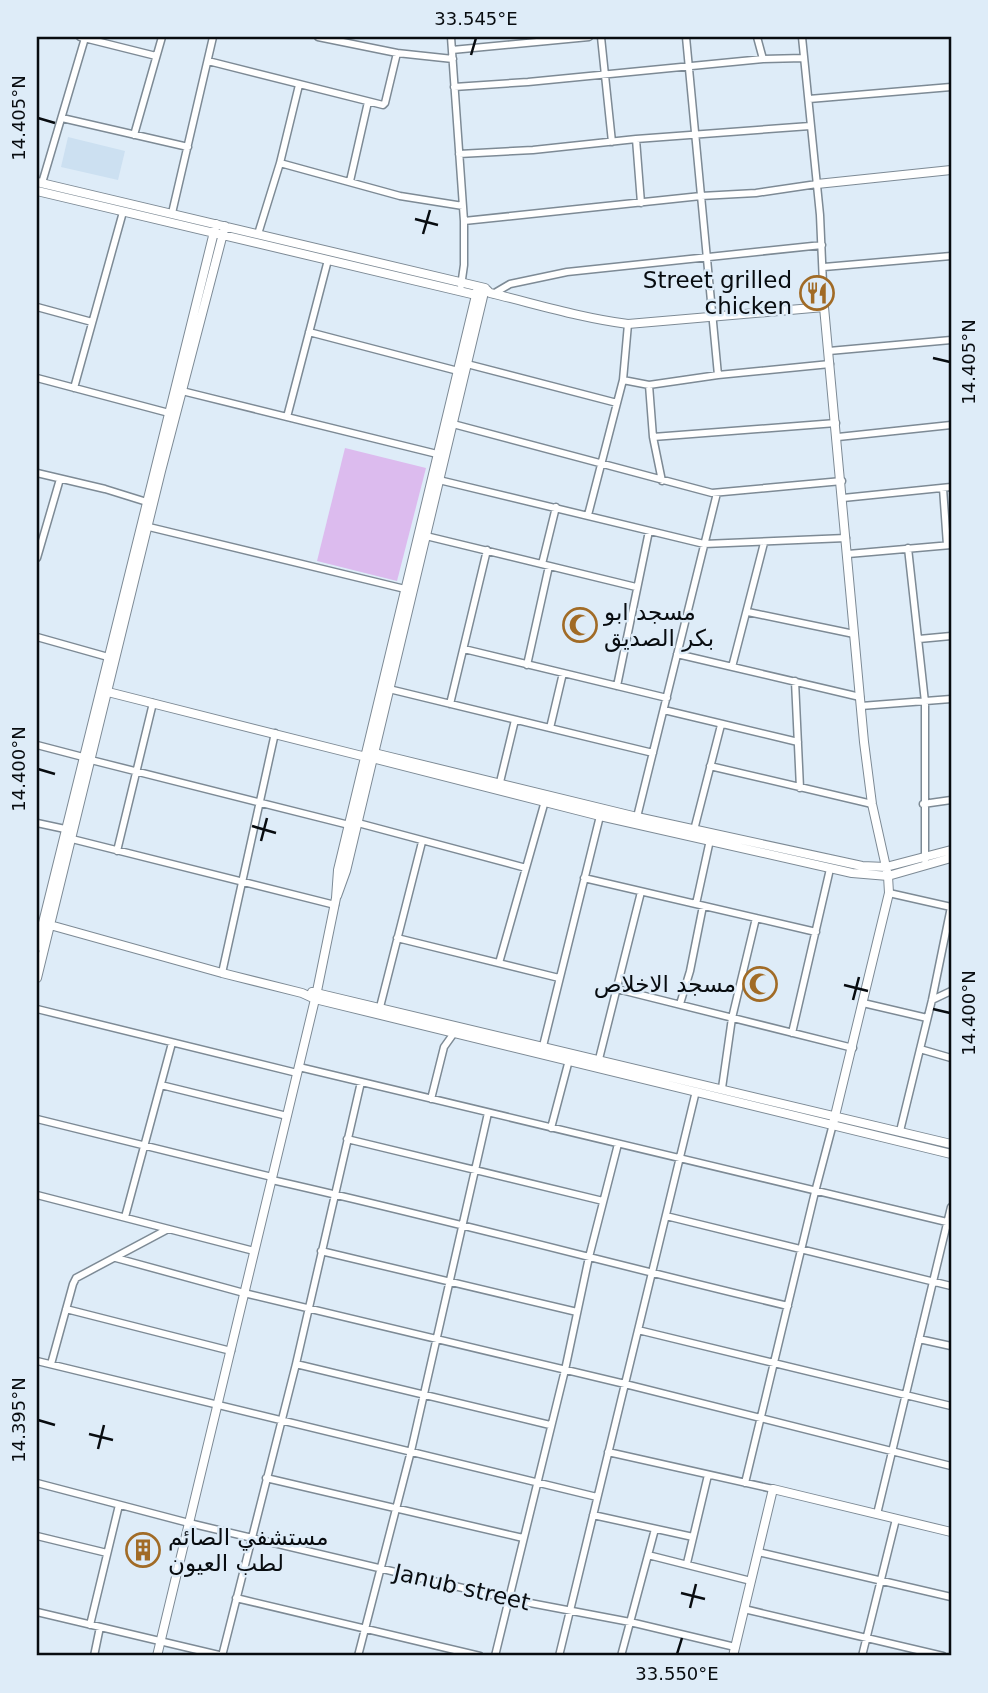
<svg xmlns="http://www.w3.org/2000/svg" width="988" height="1693" font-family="'DejaVu Sans',Cairo,sans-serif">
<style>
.built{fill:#cce0f1}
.green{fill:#dcbbee}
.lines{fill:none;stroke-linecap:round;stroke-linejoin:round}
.minor-casing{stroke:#7d8a95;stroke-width:9}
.tertiary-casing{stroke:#7d8a95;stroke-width:10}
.minor{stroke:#fff;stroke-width:6}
.tertiary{stroke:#fff;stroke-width:8}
.ticks{fill:none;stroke:#080c10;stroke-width:2.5}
.labels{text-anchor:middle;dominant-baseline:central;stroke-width:5;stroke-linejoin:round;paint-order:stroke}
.poi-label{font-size:23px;fill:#080c10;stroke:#deecf8;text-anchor:end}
.street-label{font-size:23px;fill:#080c10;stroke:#deecf8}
.neatline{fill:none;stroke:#080c10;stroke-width:2.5}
.ticks-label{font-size:18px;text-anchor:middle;fill:#080c10}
</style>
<rect width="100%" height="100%" fill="#deecf8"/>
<path class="built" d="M 68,137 L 125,151 L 118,180 L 61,167 Z"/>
<path class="green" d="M 345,448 L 426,468 L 397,581 L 317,561 Z"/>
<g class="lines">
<g class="minor-casing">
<path id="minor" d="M 80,37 L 156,56
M 318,37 L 397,53 L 453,59
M 451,37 L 464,221 L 464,265 L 461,286
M 601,37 L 612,142
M 686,37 L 718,375
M 757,37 L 763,59
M 802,37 L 820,215 L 824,307
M 452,50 L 589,37
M 208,61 L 383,105 L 385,103 L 397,53
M 454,87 L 528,82 L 763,59 L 804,58
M 809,99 L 951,87
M 62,118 L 188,147
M 134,135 L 162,37
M 636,139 L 641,203
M 459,154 L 533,150 L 636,139 L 810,126
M 280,163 L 400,196 L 463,206
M 350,181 L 368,102
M 42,183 L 85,38
M 172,213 L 213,37
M 464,221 L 701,196 L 756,193 L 817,184
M 258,234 L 280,163 L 299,85
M 824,267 L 951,256
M 493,294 L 510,284 L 567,272 L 822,245
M 37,307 L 92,322
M 309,332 L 458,371
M 829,351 L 951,340
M 467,364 L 617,403
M 37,378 L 169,413
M 623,380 L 649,385 L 718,375 L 830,364
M 649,385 L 653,437 L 662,481
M 74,388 L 123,212
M 182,391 L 437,454
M 287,417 L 328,260
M 453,424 L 712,493 L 842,481
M 653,437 L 836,423
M 838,437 L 951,425
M 37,473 L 105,489 L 150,503
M 439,480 L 704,544 L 846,538
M 943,488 L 947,545
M 843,498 L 951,487
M 588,515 L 623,380 L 628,324
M 149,527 L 405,589
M 426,536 L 636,587
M 908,548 L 925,702 L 925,860
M 848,554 L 951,545
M 37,558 L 60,479
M 542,564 L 556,507
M 748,612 L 854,634
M 37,637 L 108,657
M 919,639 L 951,636
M 464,649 L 667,698
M 677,654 L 860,697
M 527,665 L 549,566
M 732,667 L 764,543
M 795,681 L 800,788
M 617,686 L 649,531
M 389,689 L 653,753
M 450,704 L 487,550
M 861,706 L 951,699
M 664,710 L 798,742
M 550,728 L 563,673
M 37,745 L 83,757
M 91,760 L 349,825
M 710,766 L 872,804
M 500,782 L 515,720
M 923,804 L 951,800
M 636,821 L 717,493
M 37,823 L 65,829
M 358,823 L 526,868
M 694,830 L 721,725
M 72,839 L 335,905
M 117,851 L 153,703
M 584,878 L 816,932
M 889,893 L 951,907
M 696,904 L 710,840
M 397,938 L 559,978
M 499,963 L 545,801
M 222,973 L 275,733
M 617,989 L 853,1048
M 932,1000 L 951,991
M 863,1003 L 927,1018
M 680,1004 L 690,971 L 703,906
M 380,1007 L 422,842
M 37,1009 L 297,1073
M 792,1033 L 830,869
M 543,1046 L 600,816
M 920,1049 L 951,1058
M 599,1059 L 641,892
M 299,1067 L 951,1223
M 161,1085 L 287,1116
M 722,1088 L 732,1018 L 756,918
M 431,1099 L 444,1047 L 454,1033
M 37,1119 L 272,1177
M 551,1128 L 569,1060
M 900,1131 L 932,1000 L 951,907
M 347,1139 L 603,1201
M 272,1180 C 445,1219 616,1265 788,1306
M 37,1195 L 254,1251
M 666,1216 L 951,1286
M 125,1217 L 172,1043
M 321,1251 L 577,1312
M 116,1258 L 244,1293 L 625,1384 L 951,1466
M 66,1309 L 231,1351
M 638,1330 L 951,1406
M 919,1339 L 951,1346
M 37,1361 L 597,1497
M 51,1364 L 73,1284 L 76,1278 L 168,1229
M 296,1364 L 550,1425
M 608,1452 L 773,1489
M 266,1478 L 523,1538
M 37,1483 L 189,1523 L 509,1599 L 630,1622 L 735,1647
M 745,1483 L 815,1192 L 833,1124
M 877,1514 L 951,1207
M 593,1515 L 693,1537
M 37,1536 L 107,1553
M 758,1552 L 951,1597
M 648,1555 L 751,1581
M 687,1563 L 708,1475
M 236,1598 L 480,1656
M 744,1609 L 943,1656
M 37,1612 L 223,1656
M 90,1625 L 119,1505
M 94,1656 L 100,1627
M 222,1656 L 296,1364 L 361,1082
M 358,1656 L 411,1451 L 488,1113
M 495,1656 L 565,1370 L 589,1257 L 618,1144
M 559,1656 L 696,1091
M 621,1656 L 655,1529
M 862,1656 L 896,1519"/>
</g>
<g class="tertiary-casing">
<path id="tertiary" d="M 37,182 L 485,288 L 490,293 C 536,304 581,318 628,324 L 824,307 L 864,742 L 872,804 L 888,876 L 889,893 L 833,1124
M 817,184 L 951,170
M 37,191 L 480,296
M 108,692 L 366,757
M 374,753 L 637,817 L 862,866 L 886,867 L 951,850
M 372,758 L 600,816 L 852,873 L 888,876 L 951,858
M 337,896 L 346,871 L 485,288
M 50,925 L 222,973 L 302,993 L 315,999 L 951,1154
M 37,947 L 216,224
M 37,978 L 161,471 L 225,226
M 312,992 L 951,1144
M 157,1656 L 317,991 L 336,898 L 338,870 L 478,287
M 733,1656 L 773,1489 L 951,1532"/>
</g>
<use href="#minor" class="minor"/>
<use href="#tertiary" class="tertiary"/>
</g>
<path class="ticks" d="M 471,55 L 476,38M 38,118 L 55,123M 415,219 L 438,225M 423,234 L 430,210M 933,358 L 950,362M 38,769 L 55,774M 252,826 L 276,833M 261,841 L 267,818M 844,985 L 868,991M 853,1000 L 859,977M 933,1009 L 950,1013M 38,1420 L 55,1425M 89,1434 L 113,1440M 98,1449 L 104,1425M 681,1593 L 705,1599M 690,1608 L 696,1584M 677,1654 L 682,1638"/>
<defs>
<g id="restaurant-ring" transform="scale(1.75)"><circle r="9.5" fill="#deecf8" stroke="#a16b26" stroke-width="1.5"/><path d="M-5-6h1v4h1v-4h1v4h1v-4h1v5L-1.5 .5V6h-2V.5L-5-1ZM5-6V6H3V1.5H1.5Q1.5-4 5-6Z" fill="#a16b26"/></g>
<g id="mosque-ring" transform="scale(1.75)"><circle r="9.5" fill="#deecf8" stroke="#a16b26" stroke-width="1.5"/><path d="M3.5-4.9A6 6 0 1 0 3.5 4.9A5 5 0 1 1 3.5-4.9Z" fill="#a16b26"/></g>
<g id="building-ring" transform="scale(1.75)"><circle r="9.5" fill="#deecf8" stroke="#a16b26" stroke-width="1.5"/><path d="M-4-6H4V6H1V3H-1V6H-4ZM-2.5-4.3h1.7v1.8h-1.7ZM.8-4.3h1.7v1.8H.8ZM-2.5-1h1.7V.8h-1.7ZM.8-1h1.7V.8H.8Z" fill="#a16b26"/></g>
</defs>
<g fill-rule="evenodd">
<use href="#restaurant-ring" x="817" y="293"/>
<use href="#mosque-ring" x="580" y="625"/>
<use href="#mosque-ring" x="760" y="984"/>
<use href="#building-ring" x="143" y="1550"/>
</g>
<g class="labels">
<g class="poi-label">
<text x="792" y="280">Street grilled<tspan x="792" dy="26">chicken</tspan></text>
<text x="604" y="612" text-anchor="start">مسجد ابو<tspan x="604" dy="26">بكر الصديق</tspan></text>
<text x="736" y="984">مسجد الاخلاص</text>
<text x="168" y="1537" text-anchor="start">مستشفي الصائم<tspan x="168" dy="26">لطب العيون</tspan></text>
</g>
<g class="street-label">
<text transform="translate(462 1587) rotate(13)">Janub street</text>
</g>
</g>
<rect width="988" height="1693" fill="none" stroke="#deecf8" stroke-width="77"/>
<rect x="38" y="38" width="912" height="1616" class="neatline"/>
<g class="ticks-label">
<text x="476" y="25">33.545°E</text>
<text transform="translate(19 118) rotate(-90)" y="6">14.405°N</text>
<text transform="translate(969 362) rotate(-90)" y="6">14.405°N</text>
<text transform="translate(19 769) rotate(-90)" y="6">14.400°N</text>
<text transform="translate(969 1013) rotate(-90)" y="6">14.400°N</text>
<text transform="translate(19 1420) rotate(-90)" y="6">14.395°N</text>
<text x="677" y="1680">33.550°E</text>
</g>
</svg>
